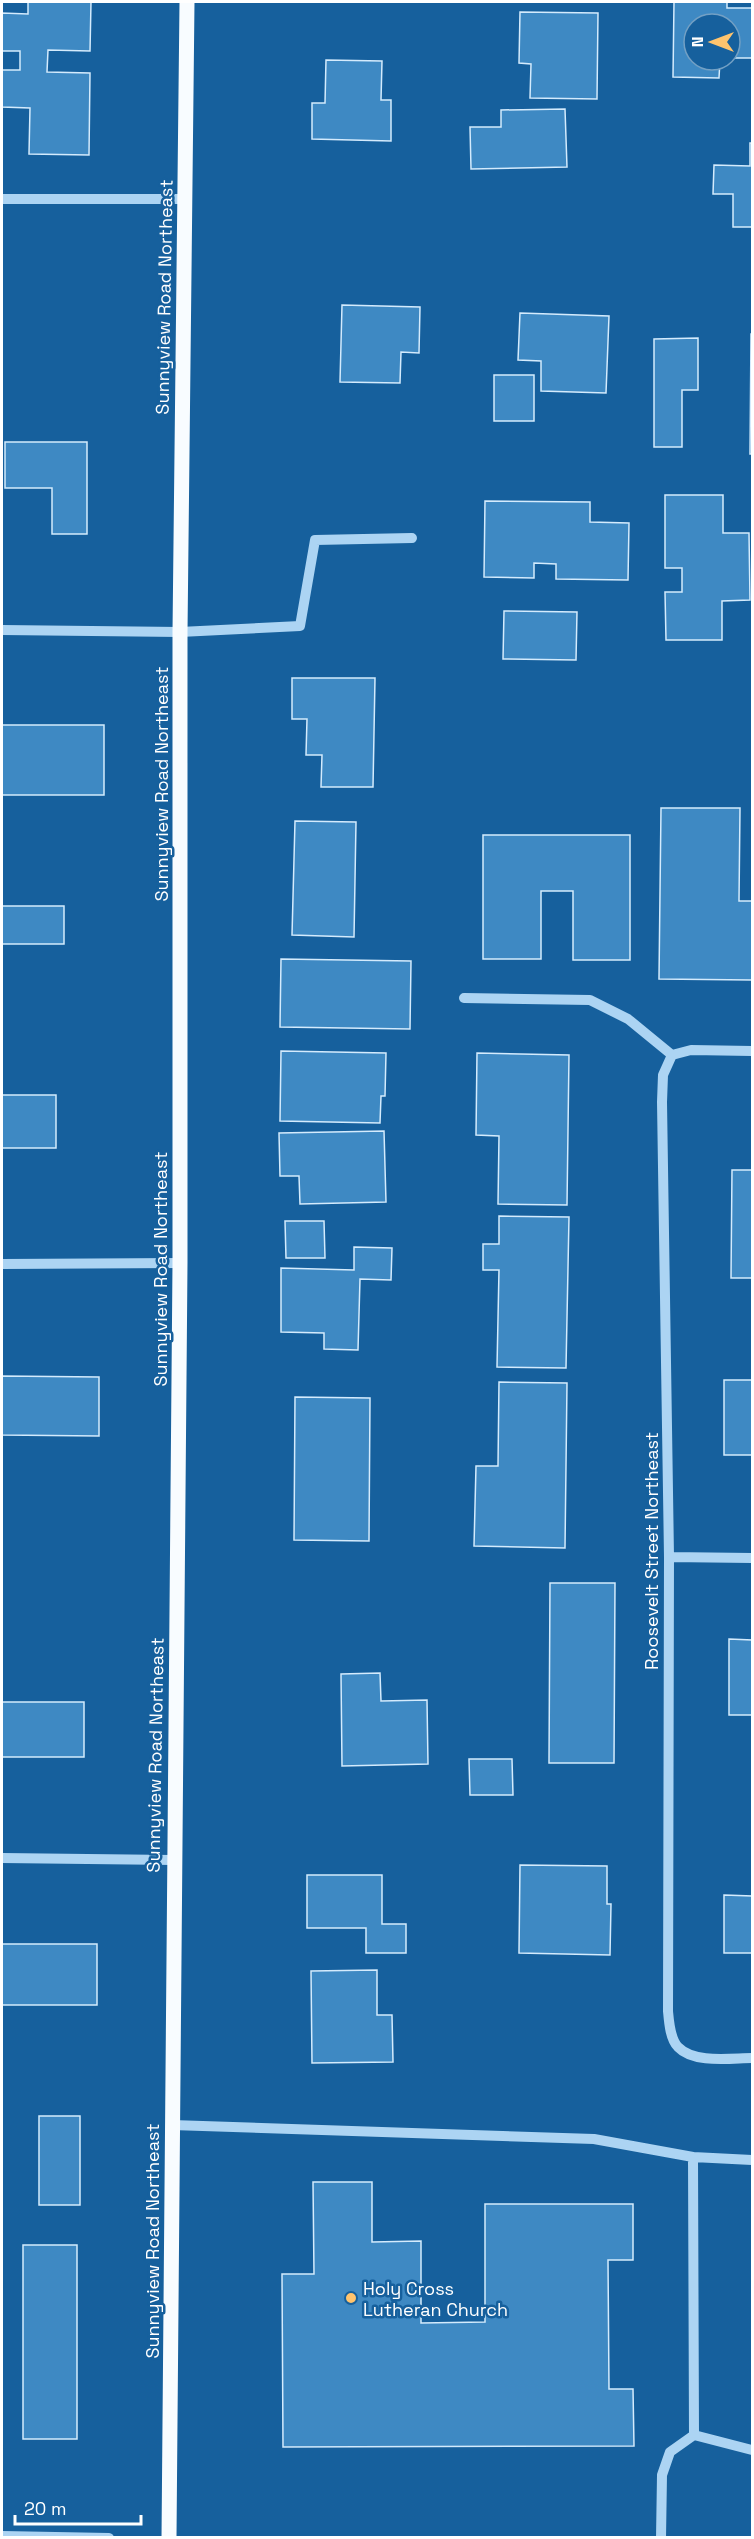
<svg xmlns="http://www.w3.org/2000/svg" width="754" height="2539" font-family="'Space Grotesk',sans-serif">
<style>
.building{fill:#3e89c3;stroke:#d4ebfd;stroke-width:1.5}
.lines{fill:none;stroke-linecap:round;stroke-linejoin:round}
.minor{stroke:#acd4f3;stroke-width:10}
.major{stroke:#f8fcff;stroke-width:15}
.poi-dot{fill:#ffc46e;stroke:#16609d;stroke-width:2}
.labels{text-anchor:middle;dominant-baseline:central;stroke-width:5;stroke-linejoin:round;paint-order:stroke}
.street-label{font-size:18px;fill:#fff;stroke:#16609d}
.poi-label{font-size:18px;fill:#fff;stroke:#16609d;text-anchor:start}
</style>
<rect width="100%" height="100%" fill="#16609d"/>
<path class="building" d="M 28,2 L 91,2 L 90,51 L 48,50 L 47,72 L 90,73 L 89,155 L 29,154 L 30,108 L 2,107 L 2,70 L 20,70 L 20,51 L 2,51 L 2,13 L 28,14 Z
M 674,2 L 727,2 L 727,8 L 752,8 L 752,58 L 730,58 L 730,24 L 694,24 L 694,60 L 720,60 L 719,78 L 673,77 Z
M 520,12 L 598,13 L 597,99 L 530,98 L 531,64 L 519,63 Z
M 326,60 L 382,61 L 381,100 L 391,100 L 391,141 L 312,139 L 312,103 L 325,103 Z
M 565,109 L 567,167 L 471,169 L 470,127 L 501,127 L 501,110 Z
M 750,143 L 752,143 L 752,227 L 733,227 L 733,194 L 713,194 L 714,165 L 750,166 Z
M 342,305 L 420,307 L 419,353 L 401,352 L 400,383 L 340,382 Z
M 520,313 L 609,316 L 606,393 L 541,391 L 541,361 L 518,360 Z
M 751,334 L 752,334 L 752,454 L 750,454 Z
M 698,338 L 698,390 L 682,390 L 682,447 L 654,447 L 654,339 Z
M 494,375 L 534,375 L 534,421 L 494,421 Z
M 5,442 L 87,442 L 87,534 L 52,534 L 52,488 L 5,488 Z
M 665,495 L 723,495 L 723,533 L 749,533 L 750,600 L 722,601 L 722,640 L 666,640 L 665,592 L 682,592 L 682,568 L 665,568 Z
M 485,501 L 590,502 L 590,522 L 629,523 L 628,580 L 556,579 L 556,564 L 534,563 L 534,578 L 484,577 Z
M 504,611 L 577,612 L 576,660 L 503,659 Z
M 292,678 L 375,678 L 373,787 L 321,787 L 322,755 L 306,755 L 307,719 L 292,719 Z
M 2,725 L 104,725 L 104,795 L 2,795 Z
M 661,808 L 740,808 L 739,901 L 752,901 L 752,980 L 659,979 Z
M 295,821 L 356,822 L 354,937 L 292,935 Z
M 483,835 L 630,835 L 630,960 L 573,960 L 573,891 L 541,891 L 541,959 L 483,959 Z
M 2,906 L 64,906 L 64,944 L 2,944 Z
M 281,959 L 411,961 L 410,1029 L 280,1027 Z
M 281,1051 L 386,1053 L 385,1096 L 381,1096 L 380,1123 L 280,1121 Z
M 477,1053 L 569,1055 L 567,1205 L 498,1204 L 499,1136 L 476,1135 Z
M 2,1095 L 56,1095 L 56,1148 L 2,1148 Z
M 384,1131 L 386,1202 L 300,1204 L 299,1176 L 280,1176 L 279,1133 Z
M 732,1170 L 752,1170 L 752,1278 L 731,1278 Z
M 499,1216 L 569,1217 L 566,1368 L 497,1367 L 499,1270 L 483,1270 L 483,1244 L 499,1244 Z
M 285,1221 L 324,1221 L 325,1258 L 286,1258 Z
M 354,1247 L 392,1248 L 391,1280 L 360,1279 L 358,1350 L 324,1349 L 324,1333 L 281,1332 L 281,1268 L 354,1270 Z
M 2,1376 L 99,1377 L 99,1436 L 2,1435 Z
M 724,1380 L 752,1380 L 752,1455 L 724,1455 Z
M 499,1382 L 567,1383 L 565,1548 L 474,1546 L 476,1466 L 498,1466 Z
M 295,1397 L 370,1398 L 369,1541 L 294,1540 Z
M 550,1583 L 615,1583 L 614,1763 L 549,1763 Z
M 729,1639 L 752,1640 L 752,1715 L 729,1715 Z
M 380,1673 L 381,1701 L 427,1700 L 428,1764 L 342,1766 L 341,1674 Z
M 2,1702 L 84,1702 L 84,1757 L 2,1757 Z
M 469,1759 L 512,1759 L 513,1795 L 470,1795 Z
M 520,1865 L 607,1866 L 607,1904 L 611,1904 L 610,1955 L 519,1953 Z
M 307,1875 L 382,1875 L 382,1924 L 406,1924 L 406,1953 L 366,1953 L 366,1928 L 307,1928 Z
M 724,1895 L 752,1896 L 752,1953 L 724,1953 Z
M 2,1944 L 97,1944 L 97,2005 L 2,2005 Z
M 377,1970 L 377,2015 L 392,2015 L 393,2062 L 312,2063 L 311,1971 Z
M 39,2116 L 80,2116 L 80,2205 L 39,2205 Z
M 313,2182 L 372,2182 L 372,2242 L 421,2241 L 421,2323 L 485,2322 L 485,2204 L 633,2204 L 633,2260 L 608,2260 L 609,2389 L 633,2389 L 634,2446 L 283,2447 L 282,2274 L 314,2274 Z
M 23,2245 L 77,2245 L 77,2439 L 23,2439 Z"/>
<g class="lines">
<path class="minor" d="M 2,199 L 184,199
M 2,630 L 180,632 L 300,626 L 315,540 L 412,538
M 464,998 L 590,1000 L 628,1019 L 672,1055
M 672,1055 L 663,1075 L 662,1102 L 669,1557 L 668,2011 C 669,2022 670,2039 678,2047 C 694,2064 732,2058 752,2058
M 672,1055 L 691,1050 L 752,1051
M 2,1264 L 180,1263
M 669,1557 L 752,1558
M 2,1858 L 173,1860
M 172,2125 L 594,2139 L 693,2157 L 694,2435
M 693,2157 L 752,2160
M 694,2435 L 752,2450
M 2,2536 L 109,2538
M 661,2538 L 662,2475 L 670,2452 L 694,2435"/>
<path class="major" d="M 169,2538 L 180,1263 L 180,632 L 187,2"/>
</g>
<circle class="poi-dot" cx="351" cy="2298" r="6"/>
<g class="labels">
<g class="street-label">
<text transform="translate(164 297) rotate(-89)">Sunnyview Road Northeast</text>
<text transform="translate(161 784) rotate(-90)">Sunnyview Road Northeast</text>
<text transform="translate(160 1269) rotate(-90)">Sunnyview Road Northeast</text>
<text transform="translate(651 1551) rotate(-90)">Roosevelt Street Northeast</text>
<text transform="translate(155 1755) rotate(-89)">Sunnyview Road Northeast</text>
<text transform="translate(152 2241) rotate(-90)">Sunnyview Road Northeast</text>
</g>
<g class="poi-label">
<text x="363" y="2288">Holy Cross<tspan x="363" dy="21">Lutheran Church</tspan></text>
</g>
</g>
<rect width="754" height="2539" fill="none" stroke="#ffffff" stroke-width="6"/>
<g transform="translate(712 42) rotate(270)"><circle r="28" fill="#16609d" stroke="#73a0c4" stroke-width="1.5"/>
<path d="M0-4.5L10 22L0 15L-10 22Z" fill="#ffc46e"/>
<text y="-9" font-size="16" font-weight="bold" text-anchor="middle" fill="#ffffff">N</text>
</g>
<path d="M15 2515v9h126v-9" fill="none" stroke="#ffffff" stroke-width="3"/>
<text x="24" y="2515" font-size="18" fill="#ffffff" stroke="#16609d" stroke-width="4.5" paint-order="stroke">20 m</text>
</svg>
